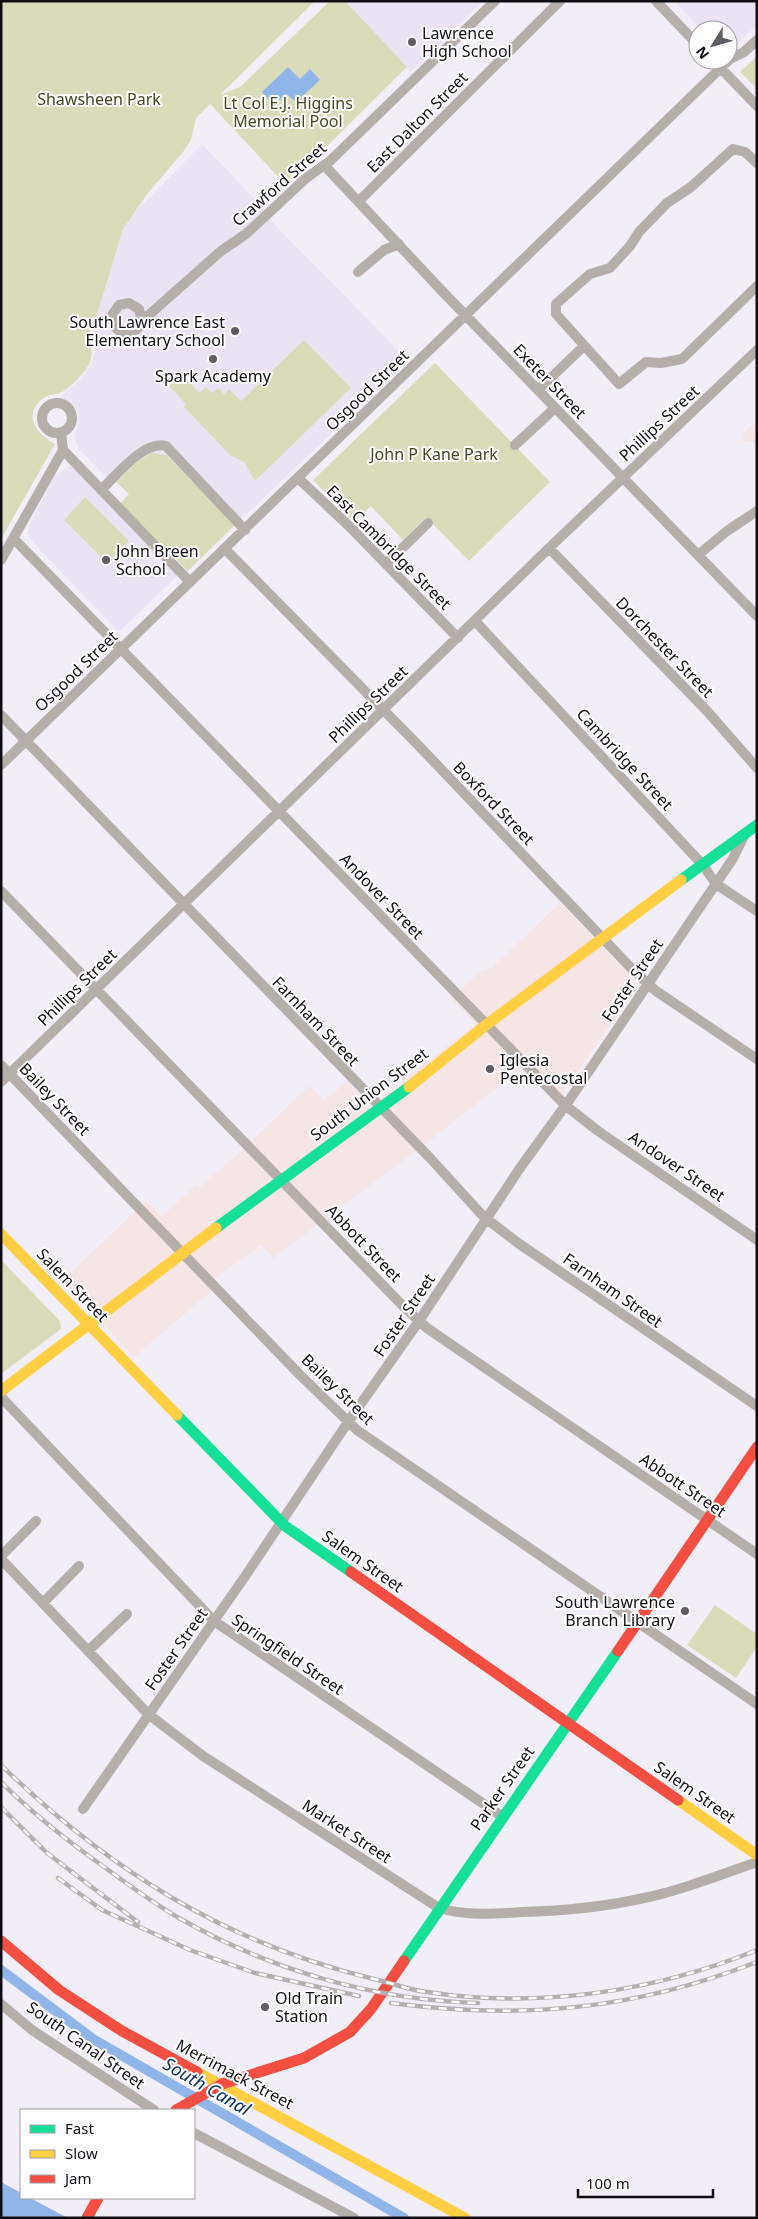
<svg xmlns="http://www.w3.org/2000/svg" width="758" height="2219" font-family="'Noto Sans',sans-serif">
<style>
.commercial{fill:#f5e5e5}
.built{fill:#eae3f4}
.green{fill:#dadcb9}
.water{fill:#8fb5e9}
.lines{fill:none;stroke-linecap:round;stroke-linejoin:round}
.canal{stroke:#8fb5e9;stroke-width:10}
.street{stroke:#b6aea9;stroke-width:10}
.fast{stroke:#16e098;stroke-width:11}
.slow{stroke:#ffcf43;stroke-width:11}
.jam{stroke:#f24e42;stroke-width:11}
.rail-casing{stroke:#b5afb0;stroke-width:4.5}
.rail{stroke:#fff;stroke-width:2.5;stroke-dasharray:8;stroke-linecap:butt}
.poi-dot{fill:#5f5c64;stroke:#fff;stroke-width:2}
.labels{text-anchor:middle;dominant-baseline:central;stroke-width:4;stroke-linejoin:round;paint-order:stroke}
.poi-label{font-size:16px;fill:#100e14;stroke:#fff;text-anchor:start}
.park-label{font-size:16px;fill:#44471f;stroke:#fff}
.street-label{font-size:16px;fill:#100e14;stroke:#fff}
.water-label{font-size:18px;font-style:italic;fill:#103562;stroke:#fff}
</style>
<rect width="100%" height="100%" fill="#f2eef8"/>
<path class="commercial" d="M 757,420 L 757,442 L 743,441 L 742,435 Z
M 560,903 L 639,985 L 560,1096 L 528,1063 L 424,1145 L 273,1258 L 261,1245 L 210,1282 L 215,1288 L 134,1357 L 62,1281 L 147,1200 L 162,1216 L 196,1185 L 199,1188 L 240,1152 L 309,1086 L 324,1100 L 348,1081 L 369,1106 L 476,1024 L 451,999 L 478,973 L 492,968 Z"/>
<path class="built" d="M 342,1 L 483,1 L 411,72 Z
M 674,1 L 757,1 L 757,25 L 728,53 L 728,30 L 702,30 Z
M 202,144 L 255,199 L 273,223 L 408,360 L 235,525 L 136,463 L 114,485 L 79,449 L 74,437 L 79,422 L 78,411 L 73,403 L 61,398 L 64,393 L 82,378 L 91,365 L 95,352 L 94,336 L 90,326 L 97,315 L 123,229 L 132,215 Z
M 70,466 L 74,467 L 178,575 L 119,632 L 34,544 L 28,534 L 28,528 L 55,475 Z"/>
<path class="green" d="M 1,1 L 315,1 L 220,95 L 240,87 L 330,1 L 345,1 L 407,67 L 321,152 L 301,166 L 286,185 L 210,104 L 196,118 L 191,140 L 183,152 L 148,193 L 123,229 L 97,315 C 95,318 92,322 91,325 C 86,337 97,351 88,366 C 82,376 73,384 64,391 C 57,395 49,394 42,399 C 21,417 39,435 55,444 L 1,539 Z
M 757,56 L 757,89 L 740,72 Z
M 304,340 L 351,388 L 255,481 L 244,462 L 230,455 L 184,407 L 186,404 L 169,386 L 182,374 L 199,393 L 206,387 L 212,393 L 218,388 L 224,394 L 229,389 L 241,401 Z
M 435,363 L 550,482 L 469,561 L 426,517 L 403,540 L 371,506 L 354,522 L 313,480 Z
M 152,453 L 166,455 L 235,525 L 188,571 L 120,504 L 129,494 L 116,482 L 136,463 Z
M 85,497 L 129,541 L 107,563 L 64,520 Z
M 1,1260 L 60,1321 L 61,1329 L 1,1374 Z
M 715,1605 L 757,1634 L 757,1647 L 736,1678 L 687,1645 Z"/>
<path class="water" d="M 288,67 L 300,79 L 310,69 L 320,80 L 296,102 L 286,94 L 274,105 L 262,92 Z
M 1,2182 L 21,2193 L 21,2198 L 30,2198 L 68,2218 L 1,2218 Z"/>
<g class="lines">
<path class="canal" d="M 1,1970 L 93,2039 L 404,2218"/>
<path class="street" d="M 656,1 L 698,45
M 713,60 L 757,106
M 757,163 L 745,152 L 733,149 L 691,187 L 667,203 L 639,232 L 630,246 L 610,268 L 590,274 L 556,304 L 556,314 L 619,384 L 646,362 L 661,363 L 682,359 L 757,286
M 324,165 L 443,292 L 757,616
M 359,201 L 560,1
M 358,272 L 384,250 L 399,244
M 142,321 L 139,309 L 129,303 L 119,305 L 112,315 C 111,335 135,340 142,321 L 221,251 L 246,234 L 305,179 L 330,161 L 495,1
M 538,390 L 584,346
M42 418a15 15 0 1 1 30 0a15 15 0 1 1-30 0Z
M 515,445 L 555,408
M 63,450 L 190,582
M 298,478 L 350,527 L 458,638
M 101,490 C 117,475 144,440 166,446 L 245,530
M 14,539 L 565,1105 L 598,1131 L 757,1240
M 549,548 L 707,711 L 757,768
M 225,549 L 419,746 L 634,971 L 656,991 L 757,1059
M 698,555 L 727,531 L 757,511
M 1,560 L 63,450 L 61,433
M 386,564 L 428,523
M 475,621 L 702,864 L 716,884 L 757,911
M 1,715 L 431,1159 L 483,1216 L 518,1243 L 757,1406
M 1,765 L 730,59 L 744,52 L 757,40
M 1,891 L 403,1306 L 427,1328 L 757,1554
M 1,1065 L 301,1376 L 357,1430 L 757,1704
M 1,1082 L 549,548 L 757,350
M 1,1397 L 214,1621 L 503,1817
M 1,1556 L 36,1521
M 1,1559 L 148,1714 L 203,1756 L 439,1908 C 466,1916 494,1914 522,1912 C 563,1911 604,1907 644,1898 C 682,1890 720,1875 757,1862
M 43,1603 L 79,1566
M 88,1651 L 127,1614
M 83,1809 L 246,1575 L 348,1422 L 419,1321 L 520,1168 L 570,1099 L 732,860 L 744,836
M 1,2004 L 32,2030 L 154,2110
M 194,2133 L 354,2218"/>
<path class="fast" d="M 681,880 L 757,825
M 216,1228 L 409,1087
M 177,1415 L 285,1526 L 351,1572
M 404,1961 L 618,1651"/>
<path class="slow" d="M 409,1087 L 486,1025 L 681,880
M 1,1234 L 177,1415
M 1,1391 L 216,1228
M 678,1800 L 757,1855
M 197,2072 L 465,2218"/>
<path class="jam" d="M 351,1572 L 678,1800
M 618,1651 L 757,1447
M 1,1941 L 59,1990 L 122,2031 L 197,2072
M 176,2110 L 222,2084 L 304,2058 L 350,2032 L 371,2009 L 404,1961
M 87,2218 L 98,2198"/>
<g class="rail-casing">
<path id="rail" d="M 1,1765 C 109,1870 227,1944 374,1979 C 392,1983 409,1990 427,1992 C 537,2009 654,1992 757,1950
M 1,1782 C 34,1815 69,1842 107,1869 C 130,1886 153,1903 179,1918 C 270,1970 373,2000 478,2003
M 1,1807 L 47,1853 L 138,1922
M 58,1878 L 102,1910 L 190,1950 L 255,1973 L 359,1996
M 391,2003 C 522,2020 634,2010 757,1962"/>
</g>
<use href="#rail" class="rail"/>
</g>
<g class="poi-dot">
<circle cx="412" cy="42" r="5"/>
<circle cx="235" cy="331" r="5"/>
<circle cx="213" cy="359" r="5"/>
<circle cx="106" cy="560" r="5"/>
<circle cx="490" cy="1069" r="5"/>
<circle cx="685" cy="1611" r="5"/>
<circle cx="265" cy="2007" r="5"/>
</g>
<g class="labels">
<g class="poi-label">
<text x="422" y="33">Lawrence<tspan x="422" dy="18">High School</tspan></text>
<text x="225" y="322" text-anchor="end">South Lawrence East<tspan x="225" dy="18">Elementary School</tspan></text>
<text x="213" y="376" text-anchor="middle">Spark Academy</text>
<text x="116" y="551">John Breen<tspan x="116" dy="18">School</tspan></text>
<text x="500" y="1060">Iglesia<tspan x="500" dy="18">Pentecostal</tspan></text>
<text x="675" y="1602" text-anchor="end">South Lawrence<tspan x="675" dy="18">Branch Library</tspan></text>
<text x="275" y="1998">Old Train<tspan x="275" dy="18">Station</tspan></text>
</g>
<g class="park-label">
<text x="99" y="99">Shawsheen Park</text>
<text x="288" y="103">Lt Col E.J. Higgins<tspan x="288" dy="18">Memorial Pool</tspan></text>
<text x="434" y="454">John P Kane Park</text>
</g>
<g class="street-label">
<text transform="translate(417 122) rotate(-45)">East Dalton Street</text>
<text transform="translate(279 184) rotate(-41)">Crawford Street</text>
<text transform="translate(550 381) rotate(46)">Exeter Street</text>
<text transform="translate(367 390) rotate(-44)">Osgood Street</text>
<text transform="translate(659 423) rotate(-43)">Phillips Street</text>
<text transform="translate(389 547) rotate(45)">East Cambridge Street</text>
<text transform="translate(665 647) rotate(46)">Dorchester Street</text>
<text transform="translate(76 671) rotate(-44)">Osgood Street</text>
<text transform="translate(368 704) rotate(-44)">Phillips Street</text>
<text transform="translate(625 759) rotate(47)">Cambridge Street</text>
<text transform="translate(494 803) rotate(46)">Boxford Street</text>
<text transform="translate(382 896) rotate(46)">Andover Street</text>
<text transform="translate(632 980) rotate(-56)">Foster Street</text>
<text transform="translate(77 987) rotate(-44)">Phillips Street</text>
<text transform="translate(316 1021) rotate(46)">Farnham Street</text>
<text transform="translate(369 1094) rotate(-37)">South Union Street</text>
<text transform="translate(55 1099) rotate(46)">Bailey Street</text>
<text transform="translate(677 1166) rotate(34)">Andover Street</text>
<text transform="translate(364 1243) rotate(46)">Abbott Street</text>
<text transform="translate(73 1285) rotate(46)">Salem Street</text>
<text transform="translate(613 1290) rotate(35)">Farnham Street</text>
<text transform="translate(404 1315) rotate(-56)">Foster Street</text>
<text transform="translate(338 1389) rotate(44)">Bailey Street</text>
<text transform="translate(683 1485) rotate(34)">Abbott Street</text>
<text transform="translate(363 1561) rotate(35)">Salem Street</text>
<text transform="translate(176 1649) rotate(-55)">Foster Street</text>
<text transform="translate(288 1654) rotate(34)">Springfield Street</text>
<text transform="translate(502 1788) rotate(-55)">Parker Street</text>
<text transform="translate(695 1792) rotate(35)">Salem Street</text>
<text transform="translate(347 1831) rotate(33)">Market Street</text>
<text transform="translate(86 2045) rotate(35)">South Canal Street</text>
<text transform="translate(235 2074) rotate(28)">Merrimack Street</text>
</g>
<g class="water-label">
<text transform="translate(207 2086) rotate(30)">South Canal</text>
</g>
</g>
<rect width="758" height="2219" fill="none" stroke="#100e14" stroke-width="5"/>
<rect x="20" y="2109" width="175" height="90" fill="#ffffff" stroke="#9f9fa1"/>
<rect x="30" y="2125" width="25" height="8" fill="#16e098" stroke="#9f9fa1"/>
<text x="65" y="2134" font-size="15" fill="#100e14">Fast</text>
<rect x="30" y="2150" width="25" height="8" fill="#ffcf43" stroke="#9f9fa1"/>
<text x="65" y="2159" font-size="15" fill="#100e14">Slow</text>
<rect x="30" y="2175" width="25" height="8" fill="#f24e42" stroke="#9f9fa1"/>
<text x="65" y="2184" font-size="15" fill="#100e14">Jam</text>
<g transform="translate(713 45) rotate(233)"><circle r="24" fill="#ffffff" stroke="#9f9fa1"/>
<path d="M0-4L9 19L0 12L-9 19Z" fill="#5f5c64"/>
<text y="-8" font-size="14" font-weight="bold" text-anchor="middle" fill="#100e14">N</text>
</g>
<path d="M578 2189v8h135v-8" fill="none" stroke="#100e14" stroke-width="2.5"/>
<text x="586" y="2189" font-size="15" fill="#100e14" stroke="#ffffff" stroke-width="4" paint-order="stroke">100 m</text>
</svg>
